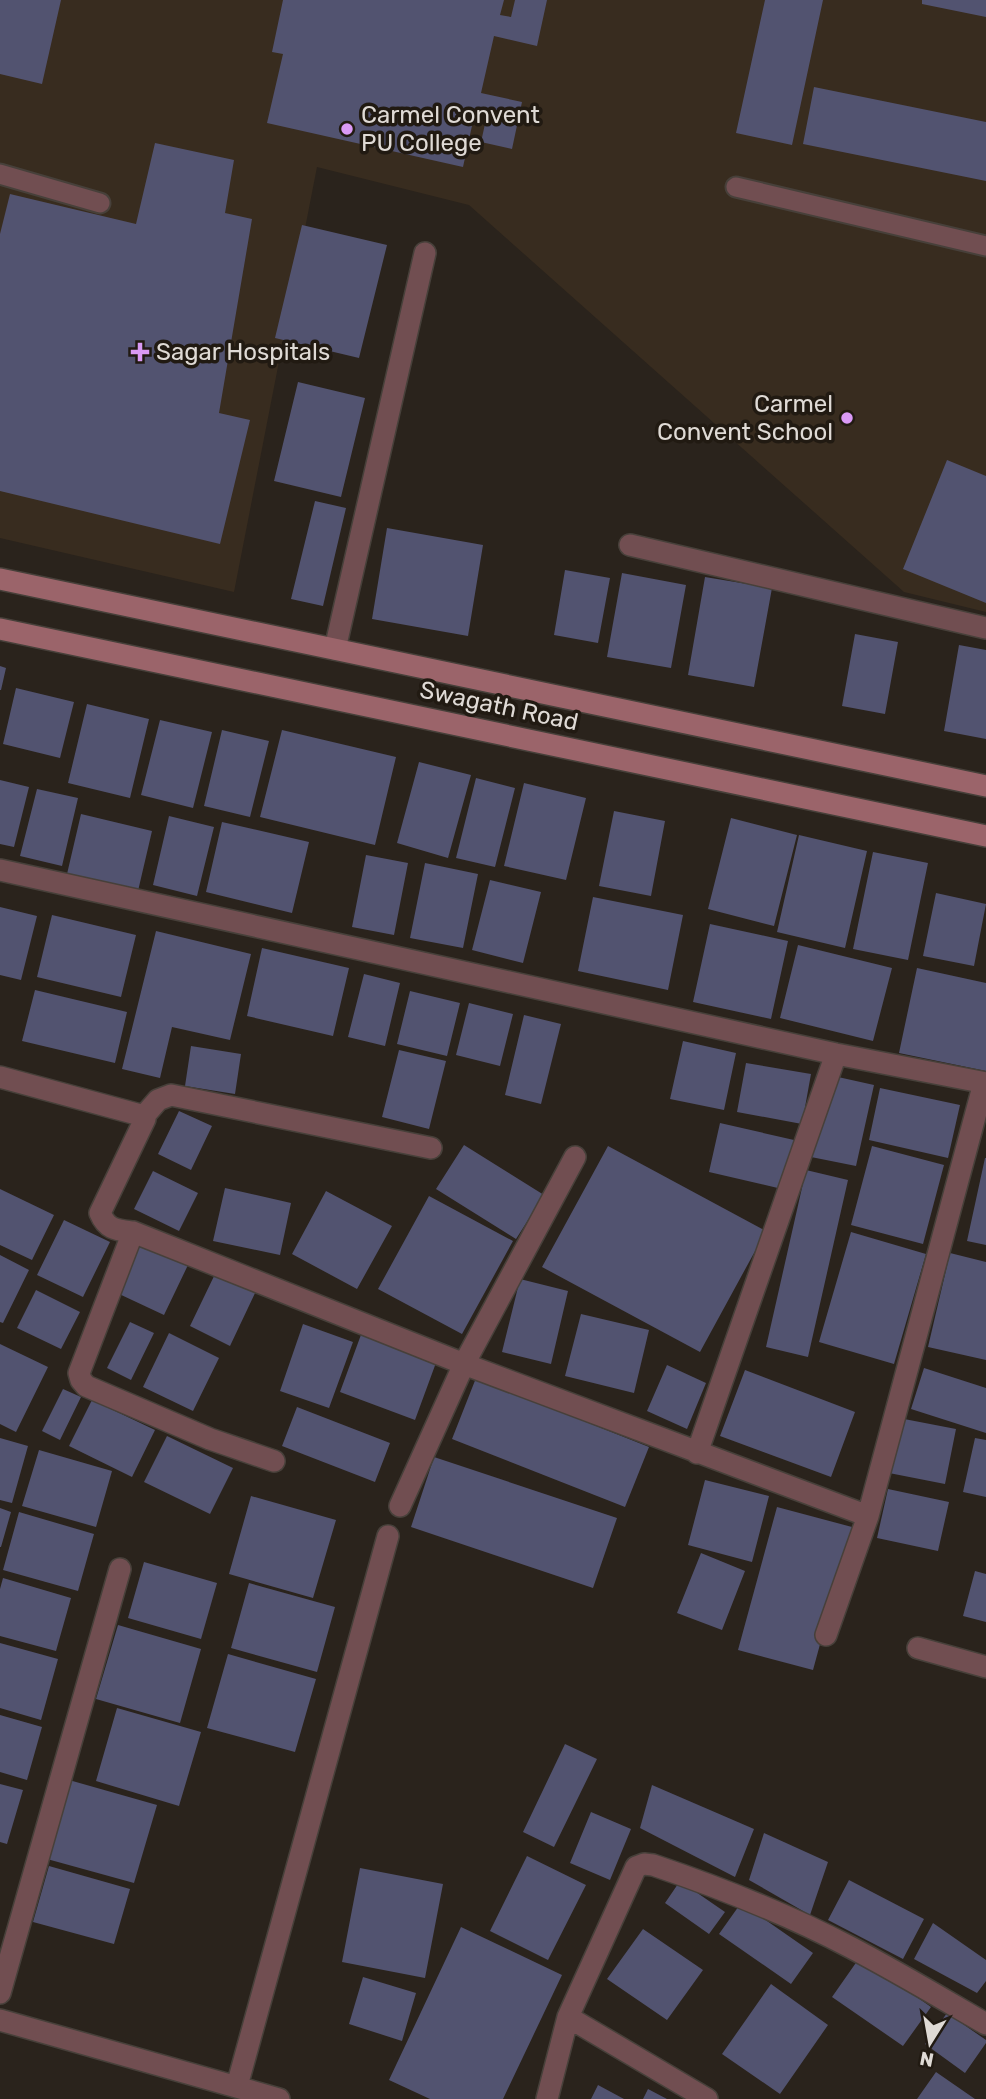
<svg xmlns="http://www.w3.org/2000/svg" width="986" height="2099" font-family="Rubik,sans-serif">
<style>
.built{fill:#382c1f}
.building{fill:#525370}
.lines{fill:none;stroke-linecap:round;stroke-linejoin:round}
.lane-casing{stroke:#47403a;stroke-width:23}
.street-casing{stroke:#47403a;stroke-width:24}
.secondary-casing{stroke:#47403a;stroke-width:24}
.lane{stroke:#714e51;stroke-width:19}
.street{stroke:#714e51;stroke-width:21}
.secondary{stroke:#9b646a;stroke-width:21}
.poi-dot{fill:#da9af6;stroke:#211a12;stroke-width:2.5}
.labels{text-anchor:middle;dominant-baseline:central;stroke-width:7;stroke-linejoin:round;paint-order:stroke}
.poi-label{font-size:24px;fill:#dfdad5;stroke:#211a12;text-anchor:start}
.street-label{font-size:24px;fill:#dfdad5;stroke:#211a12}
</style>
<rect width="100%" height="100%" fill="#2a231c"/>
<path class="built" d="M 0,0 L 986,0 L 986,612 L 904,592 L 469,205 L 317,167 L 234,592 L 0,538 Z"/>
<path class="building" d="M 0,0 L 61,0 L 42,84 L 0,74 Z
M 283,0 L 504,0 L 500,15 L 511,17 L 515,0 L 547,0 L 537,46 L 494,36 L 481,93 L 522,102 L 512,149 L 481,142 L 487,115 L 475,112 L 463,167 L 267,123 L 283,54 L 272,52 Z
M 765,0 L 823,0 L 792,145 L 736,133 Z
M 922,0 L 986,0 L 986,17 L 922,4 Z
M 814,87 L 986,122 L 986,181 L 803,144 Z
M 155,143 L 234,160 L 225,213 L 252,219 L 219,413 L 250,420 L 220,544 L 0,491 L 0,234 L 10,194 L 136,224 Z
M 302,225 L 387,245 L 359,358 L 275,338 Z
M 298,382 L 365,398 L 341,497 L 274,481 Z
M 947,460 L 986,476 L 986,603 L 903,569 Z
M 315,501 L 346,508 L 323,606 L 291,599 Z
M 387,528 L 483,545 L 468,636 L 372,619 Z
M 565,570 L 610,578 L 598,643 L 554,635 Z
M 622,573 L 686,585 L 671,668 L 607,657 Z
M 705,577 L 772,588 L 754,687 L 688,675 Z
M 855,634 L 898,642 L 885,714 L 842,706 Z
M 959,645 L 986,650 L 986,739 L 944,731 Z
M 0,666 L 6,668 L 1,690 L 0,690 Z
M 16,688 L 74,702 L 60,758 L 3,744 Z
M 87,704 L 149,719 L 130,798 L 68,783 Z
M 160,720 L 212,732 L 193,808 L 141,795 Z
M 222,730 L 269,741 L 250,817 L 204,806 Z
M 282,730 L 396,757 L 375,845 L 260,817 Z
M 419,762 L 471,775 L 448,858 L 397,843 Z
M 476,778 L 515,788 L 495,867 L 456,858 Z
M 0,780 L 29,787 L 14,847 L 0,844 Z
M 524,783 L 586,798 L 566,880 L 504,866 Z
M 37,789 L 78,798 L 62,866 L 20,856 Z
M 614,811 L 665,821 L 651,896 L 599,886 Z
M 81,814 L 152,831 L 138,891 L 67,874 Z
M 169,816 L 214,827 L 197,896 L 153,885 Z
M 731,818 L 797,835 L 774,926 L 708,909 Z
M 222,822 L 309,842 L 292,913 L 206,892 Z
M 799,835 L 867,851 L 845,948 L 777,932 Z
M 873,852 L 928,863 L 908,960 L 853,949 Z
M 366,855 L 408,863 L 394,935 L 352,927 Z
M 425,863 L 478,874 L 463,948 L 410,938 Z
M 490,880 L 541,892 L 523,963 L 472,950 Z
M 936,893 L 986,904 L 974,966 L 923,956 Z
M 593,897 L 683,915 L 668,990 L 578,971 Z
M 0,907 L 37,916 L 21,980 L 0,975 Z
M 52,915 L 136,935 L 121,997 L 37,977 Z
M 710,924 L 788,941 L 771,1019 L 693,1002 Z
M 156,931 L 251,954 L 230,1040 L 172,1027 L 160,1078 L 122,1069 Z
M 798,945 L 892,968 L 873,1041 L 780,1018 Z
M 262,948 L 349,968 L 333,1036 L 247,1016 Z
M 917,968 L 986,983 L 986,1071 L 899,1053 Z
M 364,974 L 400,983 L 385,1046 L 348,1037 Z
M 35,990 L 127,1012 L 115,1063 L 22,1041 Z
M 410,991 L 460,1003 L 447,1056 L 397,1044 Z
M 469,1003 L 513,1014 L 500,1066 L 456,1055 Z
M 524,1015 L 561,1024 L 541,1104 L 505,1095 Z
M 683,1041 L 736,1053 L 724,1110 L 670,1099 Z
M 191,1046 L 241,1054 L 235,1094 L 185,1086 Z
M 399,1050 L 446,1061 L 429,1129 L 382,1117 Z
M 746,1063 L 811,1074 L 802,1124 L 737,1112 Z
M 829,1075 L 874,1085 L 856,1166 L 811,1157 Z
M 880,1088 L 960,1105 L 948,1158 L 869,1140 Z
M 179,1111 L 212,1126 L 191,1170 L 158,1154 Z
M 720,1123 L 794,1140 L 782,1189 L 709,1172 Z
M 464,1145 L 544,1195 L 516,1239 L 436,1189 Z
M 608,1146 L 766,1231 L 700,1352 L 542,1267 Z
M 872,1146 L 944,1165 L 923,1244 L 851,1225 Z
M 985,1158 L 986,1158 L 986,1245 L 967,1241 Z
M 806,1170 L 848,1180 L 808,1357 L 766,1347 Z
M 153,1171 L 198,1193 L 179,1231 L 134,1209 Z
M 225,1188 L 291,1203 L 280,1255 L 213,1241 Z
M 0,1189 L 54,1215 L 32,1260 L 0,1245 Z
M 326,1191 L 392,1226 L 357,1289 L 292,1254 Z
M 429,1196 L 513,1241 L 462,1334 L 378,1289 Z
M 64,1220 L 110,1242 L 83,1297 L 37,1275 Z
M 851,1232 L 926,1254 L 894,1364 L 819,1342 Z
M 142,1242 L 188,1265 L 164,1315 L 117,1293 Z
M 950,1253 L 986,1262 L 986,1360 L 928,1347 Z
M 0,1255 L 29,1270 L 3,1323 L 0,1322 Z
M 216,1272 L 256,1291 L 230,1346 L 190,1326 Z
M 520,1279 L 568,1291 L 551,1364 L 502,1352 Z
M 36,1290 L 80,1312 L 61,1349 L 17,1328 Z
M 581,1314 L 649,1330 L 634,1393 L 565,1376 Z
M 130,1322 L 154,1333 L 131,1380 L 107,1368 Z
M 303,1324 L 353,1342 L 329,1408 L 280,1391 Z
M 362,1332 L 437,1360 L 415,1420 L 340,1392 Z
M 169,1333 L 219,1358 L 193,1411 L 143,1387 Z
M 0,1344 L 48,1367 L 16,1432 L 0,1424 Z
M 667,1365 L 706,1383 L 687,1429 L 647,1411 Z
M 924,1368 L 986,1388 L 986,1433 L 911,1409 Z
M 745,1370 L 855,1412 L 831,1477 L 720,1436 Z
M 476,1378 L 649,1447 L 625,1507 L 452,1439 Z
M 63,1389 L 81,1397 L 60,1440 L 42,1431 Z
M 92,1400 L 155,1430 L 132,1477 L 69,1446 Z
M 297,1407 L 390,1443 L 375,1482 L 282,1446 Z
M 899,1418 L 956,1429 L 945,1484 L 889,1473 Z
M 167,1436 L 233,1468 L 210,1514 L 144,1482 Z
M 0,1438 L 28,1446 L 12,1503 L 0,1500 Z
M 975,1438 L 986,1440 L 986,1497 L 963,1492 Z
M 39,1450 L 112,1471 L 96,1527 L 22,1506 Z
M 434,1457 L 617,1518 L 593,1588 L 411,1527 Z
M 705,1480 L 769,1496 L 752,1562 L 688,1545 Z
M 888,1489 L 949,1502 L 938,1551 L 877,1538 Z
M 251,1496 L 336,1520 L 313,1598 L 229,1574 Z
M 777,1507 L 852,1527 L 813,1670 L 738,1650 Z
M 0,1508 L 11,1512 L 1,1547 L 0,1547 Z
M 19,1512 L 94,1534 L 78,1591 L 3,1570 Z
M 701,1553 L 745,1571 L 722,1630 L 677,1613 Z
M 144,1562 L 217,1583 L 201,1639 L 128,1618 Z
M 975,1571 L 986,1574 L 986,1622 L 963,1616 Z
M 3,1578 L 71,1598 L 56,1651 L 0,1636 L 0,1589 Z
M 249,1583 L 335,1607 L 317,1672 L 231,1648 Z
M 118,1625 L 201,1649 L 180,1723 L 96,1699 Z
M 0,1643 L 58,1659 L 41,1720 L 0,1708 Z
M 228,1654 L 316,1679 L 295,1752 L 207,1728 Z
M 117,1708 L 201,1732 L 179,1806 L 96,1781 Z
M 0,1715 L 42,1727 L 27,1780 L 0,1772 Z
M 565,1744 L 597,1759 L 554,1847 L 523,1832 Z
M 69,1780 L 157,1805 L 134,1883 L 47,1859 Z
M 0,1784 L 23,1790 L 7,1844 L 0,1842 Z
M 652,1785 L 754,1829 L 735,1877 L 640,1828 Z
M 591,1812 L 631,1829 L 610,1880 L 570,1863 Z
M 764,1833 L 828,1862 L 810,1915 L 749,1880 Z
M 527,1856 L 586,1885 L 548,1960 L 490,1931 Z
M 49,1866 L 130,1889 L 114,1944 L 33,1922 Z
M 360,1868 L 443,1884 L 425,1978 L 342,1962 Z
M 849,1880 L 924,1919 L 903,1959 L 828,1920 Z
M 680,1881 L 725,1912 L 709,1934 L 665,1903 Z
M 741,1903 L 813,1953 L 791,1984 L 719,1934 Z
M 933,1923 L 986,1960 L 986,1981 L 977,1993 L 914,1959 Z
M 461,1927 L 562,1975 L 503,2099 L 430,2099 L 389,2080 Z
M 643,1929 L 703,1970 L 667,2020 L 607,1979 Z
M 860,1957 L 931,2007 L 903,2046 L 832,1997 Z
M 363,1977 L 416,1993 L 402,2041 L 349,2024 Z
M 771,1984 L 828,2025 L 780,2094 L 722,2054 Z
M 947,2013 L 986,2040 L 986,2043 L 965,2073 L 925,2044 Z
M 936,2072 L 975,2099 L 917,2099 Z
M 598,2085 L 624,2099 L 591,2099 Z
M 648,2089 L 667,2099 L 643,2099 Z"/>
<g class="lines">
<g class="lane-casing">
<path id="lane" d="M 0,174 L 100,203
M 736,187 L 986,246"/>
</g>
<g class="street-casing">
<path id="street" d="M 630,545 L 986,628
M 335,649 L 425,253
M 0,870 L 836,1054 L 986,1083
M 0,1077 L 144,1116 L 145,1119 L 100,1213 C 107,1230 117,1230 133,1232 L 464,1364 L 868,1516 L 826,1635
M 144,1116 L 158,1100 L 171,1095 L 431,1148
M 133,1232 L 79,1373 L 81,1380 L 86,1386 L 210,1439 L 274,1461
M 697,1453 L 836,1054
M 400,1506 L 464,1364 L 575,1157
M 868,1516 L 984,1083
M 918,1648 L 986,1667
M 0,1993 L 120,1569
M 568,2017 L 707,2099
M 0,2020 L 279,2099
M 237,2086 L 388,1536
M 547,2099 L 568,2017 L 636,1867 L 644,1864 L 653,1865 C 721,1888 787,1914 850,1947 C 896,1971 941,1998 986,2024"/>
</g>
<g class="secondary-casing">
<path id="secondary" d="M 0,579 L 986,786
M 0,629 L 986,836"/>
</g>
<use href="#lane" class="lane"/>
<use href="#street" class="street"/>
<use href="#secondary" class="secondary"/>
</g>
<g class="poi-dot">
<circle cx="347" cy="129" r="7"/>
<path d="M136.5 341.5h7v7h7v7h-7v7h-7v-7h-7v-7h7z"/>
<circle cx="847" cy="418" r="7"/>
</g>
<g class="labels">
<g class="poi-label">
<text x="361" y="115">Carmel Convent<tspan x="361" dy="28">PU College</tspan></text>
<text x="156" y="352">Sagar Hospitals</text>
<text x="833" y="404" text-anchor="end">Carmel<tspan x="833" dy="28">Convent School</tspan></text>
</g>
<g class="street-label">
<text transform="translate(499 706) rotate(12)">Swagath Road</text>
</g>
</g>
<g transform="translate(930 2043) rotate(191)" stroke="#211a12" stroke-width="5" paint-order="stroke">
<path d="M0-5L12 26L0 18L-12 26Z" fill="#dfdad5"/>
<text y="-10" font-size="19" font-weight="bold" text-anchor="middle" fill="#dfdad5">N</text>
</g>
</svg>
